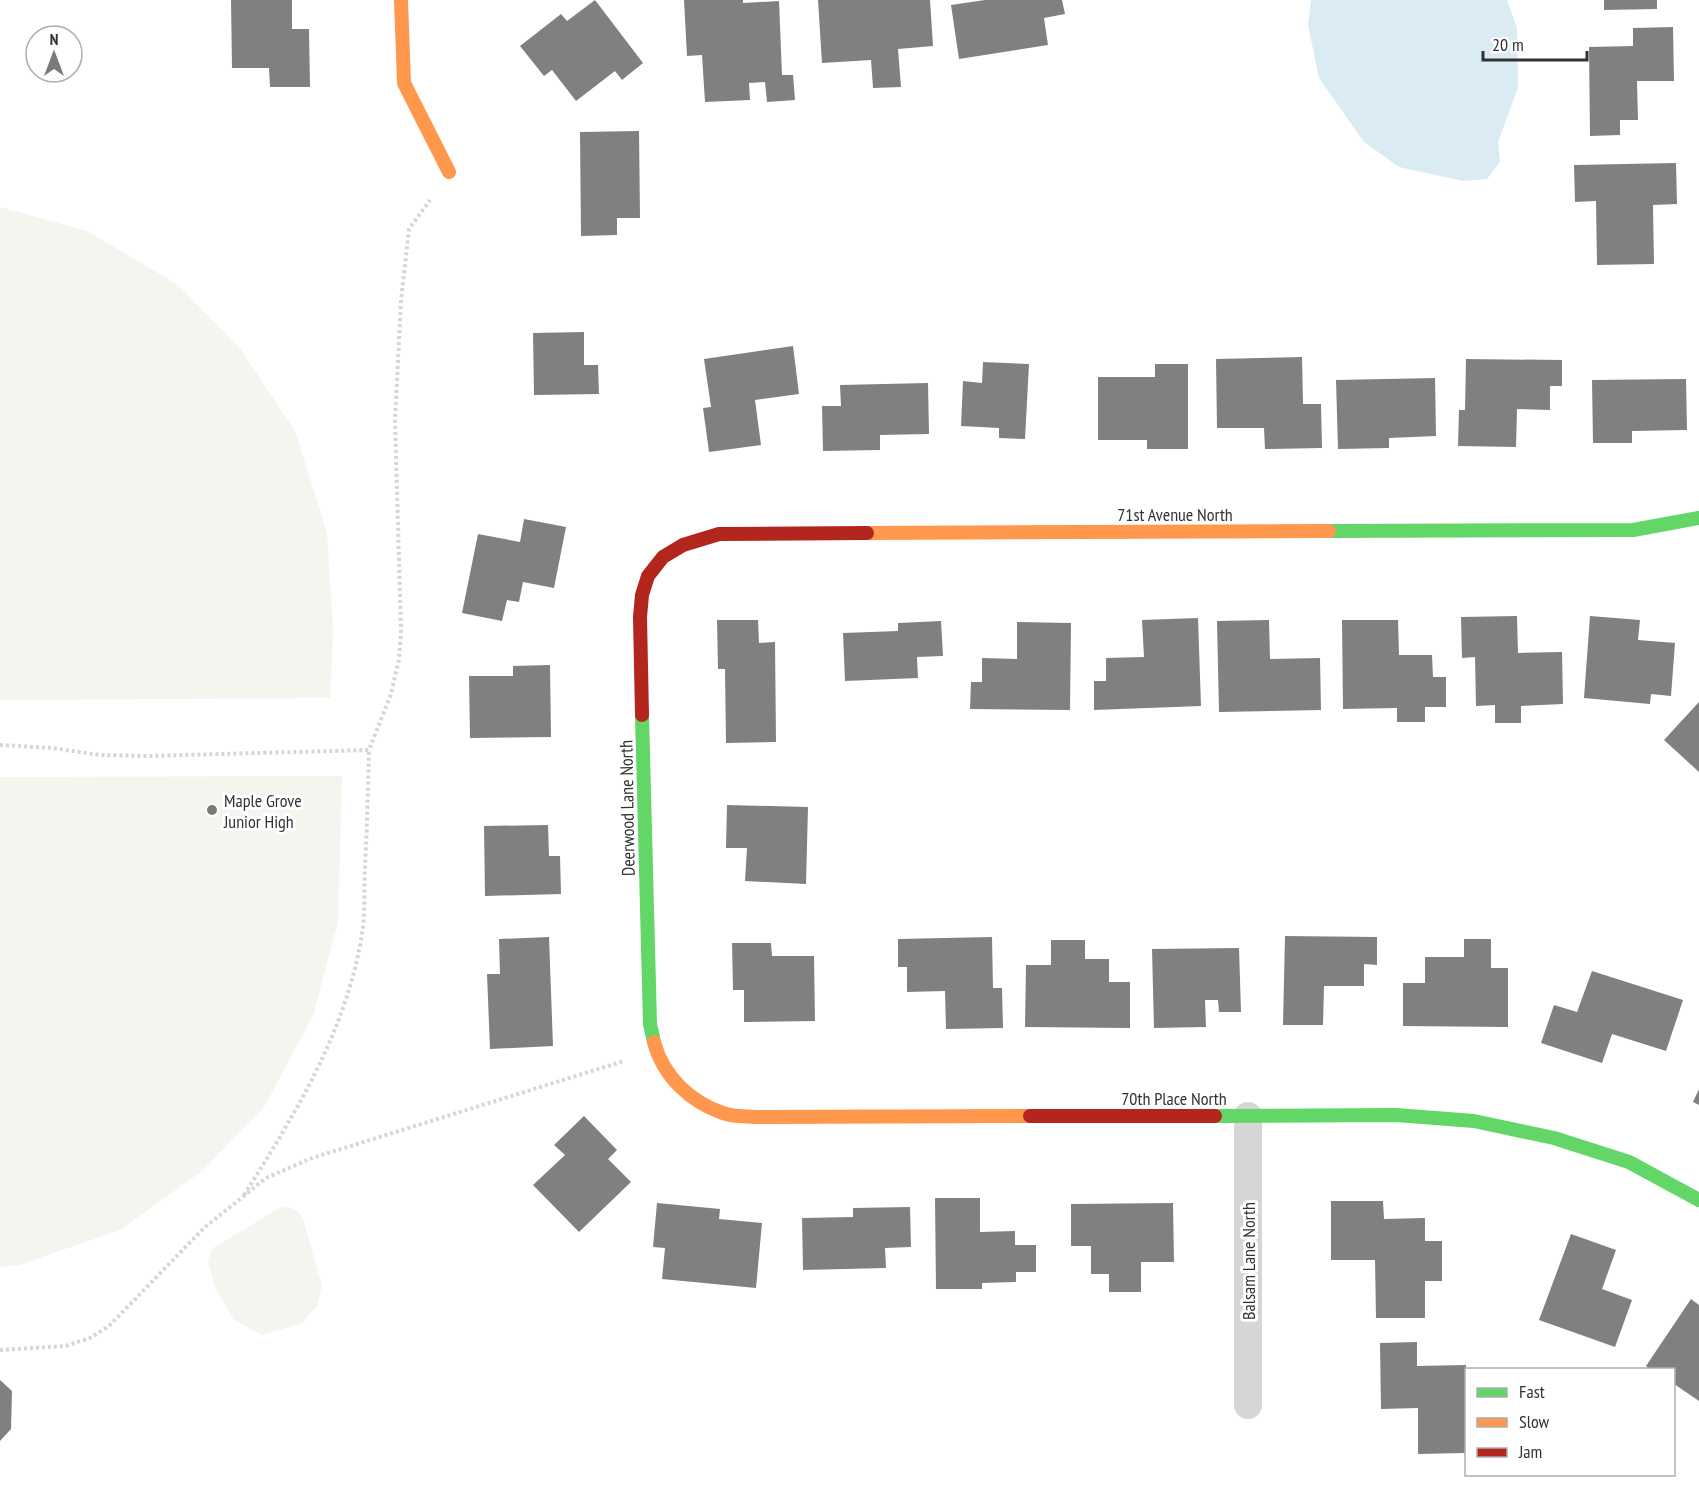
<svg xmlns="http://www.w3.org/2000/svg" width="1699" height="1500" font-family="'PT Sans Narrow',sans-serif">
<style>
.green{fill:#f2f6ee}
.water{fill:#dbebf4}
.building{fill:#808080}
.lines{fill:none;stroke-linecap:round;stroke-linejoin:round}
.path{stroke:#d6d6d6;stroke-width:4;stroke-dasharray:3 3;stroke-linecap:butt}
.street{stroke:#d6d6d6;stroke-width:28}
.fast{stroke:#63d668;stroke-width:14}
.slow{stroke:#ff974d;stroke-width:14}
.jam{stroke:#b3261e;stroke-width:14}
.poi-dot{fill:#7a7a7a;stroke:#fff;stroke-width:2}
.labels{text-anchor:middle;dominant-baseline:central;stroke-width:6;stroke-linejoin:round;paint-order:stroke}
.street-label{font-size:18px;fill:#323232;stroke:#fff}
.poi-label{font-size:18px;fill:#323232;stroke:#fff;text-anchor:start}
</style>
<rect width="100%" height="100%" fill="#fff"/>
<path class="green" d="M 0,207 L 87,231 L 178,285 L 239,347 L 295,431 L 327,533 L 333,630 L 330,698 L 0,700 Z
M 342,776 L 338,922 L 313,1016 L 263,1109 L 202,1171 L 120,1230 L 19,1265 L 0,1267 L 0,777 Z
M 286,1207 C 295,1208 299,1211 303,1219 L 322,1286 L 317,1306 L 302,1323 L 262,1335 L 234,1320 L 215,1287 L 208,1261 L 213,1248 L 279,1208 Z"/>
<path class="water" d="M 1311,0 L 1507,0 L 1517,28 L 1518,88 L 1498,142 L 1500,162 L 1487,179 L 1463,181 L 1399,167 L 1364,142 L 1319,78 L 1308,25 Z"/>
<path class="building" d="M 231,0 L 292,0 L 292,29 L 309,29 L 310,87 L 270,87 L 269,68 L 232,68 Z
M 595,0 L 643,63 L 622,80 L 615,71 L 576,101 L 552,70 L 544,76 L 520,46 L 561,14 L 567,21 Z
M 684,0 L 743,0 L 743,3 L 779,1 L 782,75 L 793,75 L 795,100 L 767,102 L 765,82 L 749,83 L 750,100 L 705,102 L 702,55 L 687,56 Z
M 818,0 L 930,0 L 933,46 L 898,49 L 901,87 L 873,88 L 871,60 L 822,63 Z
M 985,0 L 1062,0 L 1065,14 L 1044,18 L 1048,45 L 959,59 L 951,5 Z
M 1604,0 L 1657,0 L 1657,9 L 1604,10 Z
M 1673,27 L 1674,81 L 1637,81 L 1638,120 L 1620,120 L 1620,135 L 1590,136 L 1589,47 L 1633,46 L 1633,28 Z
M 639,131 L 640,218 L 617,218 L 617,235 L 581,236 L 580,132 Z
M 1676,163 L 1677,204 L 1653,205 L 1654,264 L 1597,265 L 1596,201 L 1575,202 L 1574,165 Z
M 584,332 L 584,365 L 598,365 L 599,394 L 534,395 L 533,333 Z
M 793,346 L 799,394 L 755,400 L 761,445 L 709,452 L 703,408 L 711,407 L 704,359 Z
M 1302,357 L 1303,404 L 1321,404 L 1322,448 L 1265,449 L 1264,428 L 1217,428 L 1216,359 Z
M 1466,359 L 1562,360 L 1562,386 L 1550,386 L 1550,410 L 1517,409 L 1516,447 L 1458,446 L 1459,410 L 1465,410 Z
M 983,362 L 1029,364 L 1025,439 L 999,438 L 999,428 L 961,426 L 963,381 L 982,383 Z
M 1155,364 L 1188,364 L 1188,449 L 1147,449 L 1147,440 L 1098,440 L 1098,377 L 1155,377 Z
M 1435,378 L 1436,436 L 1389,438 L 1389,448 L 1338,449 L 1336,380 Z
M 1686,379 L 1687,430 L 1632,431 L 1632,443 L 1593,443 L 1592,380 Z
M 928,383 L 929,434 L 880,435 L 880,450 L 823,451 L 822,406 L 841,406 L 840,385 Z
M 524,519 L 566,527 L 554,588 L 523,582 L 519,602 L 507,600 L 502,621 L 462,613 L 478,534 L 520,542 Z
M 1517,616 L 1518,653 L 1562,652 L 1563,704 L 1521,706 L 1521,723 L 1495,723 L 1495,705 L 1476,706 L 1475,657 L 1462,658 L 1461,617 Z
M 1590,616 L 1640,620 L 1638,640 L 1675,643 L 1671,696 L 1651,694 L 1650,704 L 1584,698 Z
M 1198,618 L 1201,706 L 1094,710 L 1094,681 L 1106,681 L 1106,658 L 1144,657 L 1142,620 Z
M 717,620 L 758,620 L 759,643 L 775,642 L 776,742 L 726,743 L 725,669 L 718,669 Z
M 1269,620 L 1270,659 L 1320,658 L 1321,710 L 1219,712 L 1217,621 Z
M 1342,620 L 1398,620 L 1399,655 L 1432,655 L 1433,677 L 1446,677 L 1446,707 L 1425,707 L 1425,722 L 1397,722 L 1397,708 L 1343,709 Z
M 941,621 L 943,656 L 917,657 L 918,678 L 845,681 L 843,633 L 898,631 L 898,623 Z
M 1017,622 L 1071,623 L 1070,710 L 970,709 L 971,682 L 982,682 L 982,658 L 1017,659 Z
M 550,665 L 551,737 L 470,738 L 469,676 L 513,676 L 513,666 Z
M 1699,702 L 1699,772 L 1664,740 Z
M 727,805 L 808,807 L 806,884 L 745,881 L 747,848 L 726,848 Z
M 548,825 L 549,856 L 560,856 L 561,894 L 485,896 L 484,826 Z
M 1285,936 L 1377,937 L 1377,965 L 1364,964 L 1364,986 L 1324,986 L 1323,1025 L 1283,1025 Z
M 549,937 L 553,1046 L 490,1049 L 487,974 L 500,974 L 499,939 Z
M 992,937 L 993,988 L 1002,988 L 1003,1028 L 946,1029 L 945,991 L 907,992 L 907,967 L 898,967 L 898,939 Z
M 1464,939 L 1491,939 L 1491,968 L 1508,968 L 1508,1027 L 1403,1026 L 1403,983 L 1425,983 L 1425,957 L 1464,957 Z
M 1051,940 L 1085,940 L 1085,959 L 1109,959 L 1109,982 L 1130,982 L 1130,1028 L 1025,1027 L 1026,965 L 1051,965 Z
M 732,943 L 771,943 L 772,956 L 814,956 L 815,1021 L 744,1022 L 744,990 L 733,990 Z
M 1239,948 L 1241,1012 L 1219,1012 L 1218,1000 L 1205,1000 L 1206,1027 L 1154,1028 L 1152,949 Z
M 1592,971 L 1683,1000 L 1666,1051 L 1612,1034 L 1602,1063 L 1541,1043 L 1554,1005 L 1577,1012 Z
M 1699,1089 L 1699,1105 L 1693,1102 Z
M 584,1116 L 617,1150 L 608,1159 L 631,1182 L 579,1232 L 533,1185 L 565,1155 L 554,1145 Z
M 935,1198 L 980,1198 L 980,1232 L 1015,1231 L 1015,1245 L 1036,1245 L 1036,1272 L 1016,1272 L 1016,1282 L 982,1283 L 982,1289 L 936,1289 Z
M 1331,1201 L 1383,1201 L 1384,1219 L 1425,1218 L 1425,1241 L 1442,1241 L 1442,1281 L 1425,1281 L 1425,1318 L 1376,1318 L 1375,1260 L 1331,1260 Z
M 657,1203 L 720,1209 L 719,1219 L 762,1223 L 756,1288 L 662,1279 L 665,1248 L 653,1247 Z
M 1173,1203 L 1174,1262 L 1141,1262 L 1141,1292 L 1109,1292 L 1109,1274 L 1091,1274 L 1091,1246 L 1071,1246 L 1071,1204 Z
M 910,1207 L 911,1247 L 885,1248 L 886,1268 L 803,1270 L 802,1218 L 853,1217 L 853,1208 Z
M 1571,1234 L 1616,1250 L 1602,1289 L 1632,1300 L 1615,1347 L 1539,1320 Z
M 1691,1299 L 1699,1305 L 1699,1401 L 1674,1384 L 1674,1370 L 1651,1370 L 1646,1366 Z
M 1417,1342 L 1417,1366 L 1466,1365 L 1466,1453 L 1418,1454 L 1418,1408 L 1381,1409 L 1380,1343 Z
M 0,1380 L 12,1391 L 11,1429 L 0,1441 Z"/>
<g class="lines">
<path class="path" d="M 0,745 L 52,748 L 100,755 L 148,756 L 369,750 L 391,694 L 399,659 L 401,631 L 395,420 L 401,301 L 409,229 L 430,200
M 244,1195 C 297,1111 349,1027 363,927 C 365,908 364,887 365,868 C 367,828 368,789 369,750
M 0,1350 L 65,1346 L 90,1338 L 109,1326 L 204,1228 L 266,1178 L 312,1158 L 624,1061"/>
<path class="street" d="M 1248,1116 L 1248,1405"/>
<path class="fast" d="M 1329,531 L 1633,530 L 1699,518
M 642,715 L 650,1024 L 654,1042
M 1215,1116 L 1396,1115 L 1474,1121 L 1554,1138 L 1629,1162 L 1699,1200"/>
<path class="slow" d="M 401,0 L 404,83 L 449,172
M 867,533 L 1329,531
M 654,1042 C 663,1076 690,1102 723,1113 C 733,1117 746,1116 756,1117 L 1030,1116"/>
<path class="jam" d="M 642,715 L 640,617 L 642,595 L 648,576 L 663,557 L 683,545 L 719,534 L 867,533
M 1030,1116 L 1215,1116"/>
</g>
<circle class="poi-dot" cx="212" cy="810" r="6"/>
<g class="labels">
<g class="street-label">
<text x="1175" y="514">71st Avenue North</text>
<text transform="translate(627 808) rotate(-91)">Deerwood Lane North</text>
<text x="1174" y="1098">70th Place North</text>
<text transform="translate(1248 1261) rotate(-90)">Balsam Lane North</text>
</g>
<g class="poi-label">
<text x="224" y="800">Maple Grove<tspan x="224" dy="21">Junior High</tspan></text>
</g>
</g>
<rect x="1465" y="1368" width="210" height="108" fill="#ffffff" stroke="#adadad" stroke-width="1.5"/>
<rect x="1477" y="1388" width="30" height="9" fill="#63d668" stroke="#adadad" stroke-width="1.5"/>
<text x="1519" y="1398" font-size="18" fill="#323232">Fast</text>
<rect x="1477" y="1418" width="30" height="9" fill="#ff974d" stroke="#adadad" stroke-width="1.5"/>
<text x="1519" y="1428" font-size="18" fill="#323232">Slow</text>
<rect x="1477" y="1448" width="30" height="9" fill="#b3261e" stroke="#adadad" stroke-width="1.5"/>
<text x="1519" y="1458" font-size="18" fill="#323232">Jam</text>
<g transform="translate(54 54)"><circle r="28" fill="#ffffff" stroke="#adadad" stroke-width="1.5"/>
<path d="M0-4.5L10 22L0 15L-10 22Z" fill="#7a7a7a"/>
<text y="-9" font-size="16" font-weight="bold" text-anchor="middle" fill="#323232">N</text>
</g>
<path d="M1483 51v9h104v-9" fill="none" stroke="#323232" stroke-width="3"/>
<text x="1492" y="51" font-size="18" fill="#323232" stroke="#ffffff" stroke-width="4.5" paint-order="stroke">20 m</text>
</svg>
